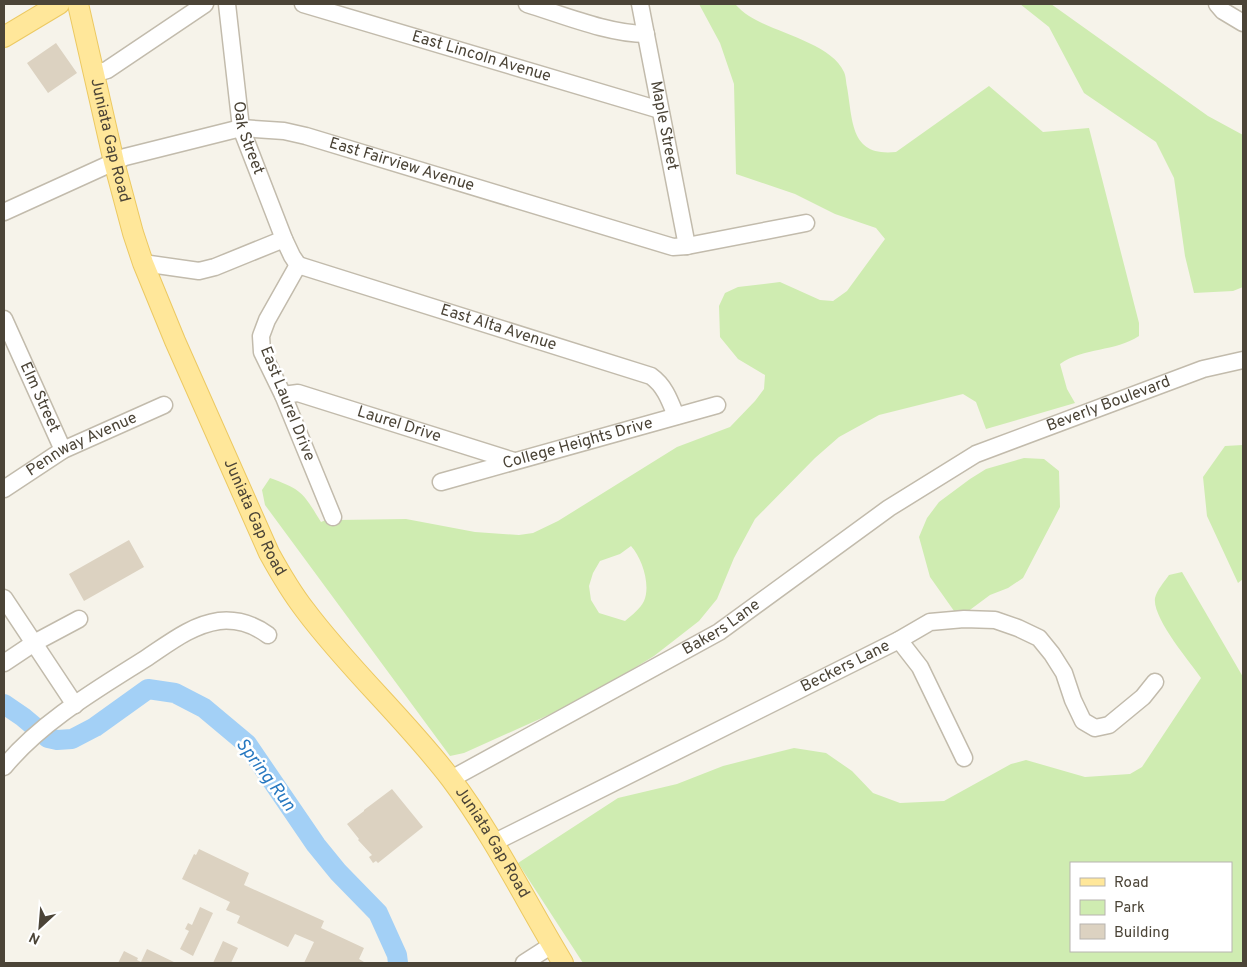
<svg xmlns="http://www.w3.org/2000/svg" width="1247" height="967" font-family="Overpass,sans-serif">
<style>
.green{fill:#cfecb1;fill-rule:evenodd}
.lines{fill:none;stroke-linecap:round;stroke-linejoin:round}
.river{stroke:#a3d0f6;stroke-width:20}
.building{fill:#dcd2c1}
.minor-casing{stroke:#c2bbac;stroke-width:19}
.major-casing{stroke:#ecc962;stroke-width:22}
.minor{stroke:#fff;stroke-width:16}
.major{stroke:#ffe79a;stroke-width:20}
.labels{text-anchor:middle;dominant-baseline:central;stroke-width:5;stroke-linejoin:round;paint-order:stroke}
.street-label{font-size:16px;fill:#4b4437;stroke:#fff}
.water-label{font-size:18px;font-style:italic;fill:#2778c0;stroke:#fff}
</style>
<rect width="100%" height="100%" fill="#f6f3ea"/>
<path class="green" d="M 699,4 L 735,4 C 739,8 744,13 749,16 C 775,33 831,43 844,72 C 846,76 846,83 847,87 C 853,121 850,157 896,152 L 989,86 L 1043,132 L 1089,128 L 1139,323 L 1139,336 C 1115,352 1084,347 1060,364 L 1067,389 L 1075,403 L 986,429 L 976,402 L 963,394 L 879,415 L 839,437 L 815,458 L 755,519 L 734,558 L 717,599 L 699,621 L 654,656 L 582,700 L 464,753 L 450,756 L 265,505 L 262,490 L 270,478 C 303,490 303,493 321,522 L 333,517 L 337,520 L 406,519 L 475,532 L 519,535 L 533,533 L 558,521 L 677,447 L 730,427 L 755,401 L 764,389 L 765,375 L 738,359 L 720,337 L 719,306 L 725,293 L 738,287 L 780,282 L 820,300 L 833,301 L 847,291 L 885,239 L 876,228 L 835,214 L 795,194 L 736,174 L 734,84 L 720,43 ZM 631,546 C 642,558 651,585 644,601 C 640,609 632,615 625,621 L 599,613 L 591,600 L 589,586 L 593,573 L 600,561 L 620,554 Z
M 1020,4 L 1051,4 L 1208,116 L 1243,135 L 1243,287 L 1233,291 L 1194,293 L 1185,256 L 1174,178 L 1156,142 L 1084,93 L 1049,27 Z
M 1243,445 L 1243,579 L 1238,583 L 1207,516 L 1203,477 L 1225,446 Z
M 1024,458 L 1044,459 L 1059,471 L 1060,507 L 1023,578 L 1008,588 L 990,595 L 959,618 L 930,577 L 919,537 L 927,518 L 939,502 L 970,479 L 986,469 Z
M 1182,572 L 1243,677 L 1243,963 L 583,963 L 518,863 L 618,798 L 677,784 L 723,766 L 794,748 L 826,753 L 852,771 L 873,793 L 900,803 L 944,801 L 1011,764 L 1026,760 L 1085,777 L 1130,774 L 1142,767 L 1201,678 C 1190,662 1152,618 1155,598 C 1157,590 1164,582 1169,575 ZM 1231,863 L 1231,951 L 1071,951 L 1071,863 Z"/>
<g class="lines">
<path class="river" d="M 4,704 L 23,717 L 48,738 L 57,740 L 72,739 L 95,727 L 148,689 L 175,693 L 204,708 L 247,744 L 316,845 L 338,872 L 378,913 L 397,955 L 398,963"/>
</g>
<path class="building" d="M 56,43 L 77,73 L 48,93 L 27,63 Z
M 129,540 L 144,567 L 84,601 L 69,574 Z
M 392,789 L 423,827 L 378,863 L 376,861 L 373,863 L 369,857 L 372,855 L 358,840 L 359,839 L 347,824 L 364,811 L 364,810 Z
M 199,849 L 249,873 L 244,885 L 324,921 L 321,928 L 364,948 L 359,959 L 364,962 L 363,963 L 304,963 L 314,942 L 295,934 L 288,947 L 237,923 L 240,916 L 226,910 L 230,902 L 182,879 L 194,854 L 196,855 Z
M 200,907 L 213,913 L 193,956 L 180,949 L 189,931 L 185,929 L 188,923 L 192,925 Z
M 223,941 L 238,948 L 231,963 L 213,963 Z
M 147,949 L 176,963 L 118,963 L 124,951 L 138,958 L 137,960 L 141,962 Z"/>
<g class="lines">
<g class="minor-casing">
<g id="minor">
<path id="s1" d="M 227,4 L 241,128 L 284,239 L 292,256 L 298,265"/>
<path id="s2" d="M 303,4 L 660,110"/>
<path d="M 527,4 C 563,15 609,34 646,34"/>
<path id="s3" d="M 640,4 L 687,246"/>
<path d="M 1217,4 L 1223,11 L 1243,23"/>
<path d="M 94,74 L 107,70 L 205,4"/>
<path id="s4" d="M 4,212 L 125,157 L 241,128 L 284,131 L 306,136 L 673,247 L 687,246 L 806,223"/>
<path d="M 143,263 L 199,271 L 215,267 L 284,239"/>
<path id="s5" d="M 298,265 L 651,376 C 665,386 670,401 676,416"/>
<path d="M 298,265 L 267,320 L 261,336 L 262,352 L 283,395 L 333,517"/>
<path id="s6" d="M 4,319 L 63,450"/>
<path id="s7" d="M 283,395 L 298,393 L 514,461"/>
<path id="s8" d="M 441,482 L 717,405"/>
<path id="s9" d="M 4,489 L 63,450 L 164,405"/>
<path d="M 4,598 L 75,705"/>
<path d="M 899,640 L 920,667 L 964,758"/>
<path d="M 4,663 L 34,643 L 79,619"/>
<path d="M 4,767 C 41,722 96,690 145,659 C 168,644 191,625 219,621 C 238,619 253,624 268,635"/>
<path id="s10" d="M 451,779 L 719,632 L 889,508 L 976,454 L 1203,369 L 1243,360"/>
<path id="s11" d="M 493,843 L 899,640 L 930,622 L 964,619 L 995,620 L 1018,628 L 1039,638 L 1052,654 L 1064,673 L 1073,700 L 1083,721 L 1095,728 L 1109,725 L 1143,697 L 1155,682"/>
<path d="M 524,963 L 552,945"/>
</g>
</g>
<g class="major-casing">
<g id="major">
<path id="s12" d="M 78,4 L 114,162 L 133,233 L 143,263 L 175,341 L 269,553 C 280,573 291,592 305,610 C 349,669 406,720 451,779 C 494,836 526,902 563,963"/>
<path d="M 4,37 L 59,4"/>
</g>
</g>
<use href="#minor" class="minor"/>
<use href="#major" class="major"/>
</g>
<g class="labels">
<g class="street-label">
<text stroke="none"><textPath href="#s2" startOffset="186">East Lincoln Avenue</textPath></text>
<text stroke="none"><textPath href="#s3" startOffset="124">Maple Street</textPath></text>
<text stroke="none"><textPath href="#s1" startOffset="136">Oak Street</textPath></text>
<text stroke="none"><textPath href="#s12" startOffset="140">Juniata Gap Road</textPath></text>
<text stroke="none"><textPath href="#s4" startOffset="418">East Fairview Avenue</textPath></text>
<text stroke="none"><textPath href="#s5" startOffset="210">East Alta Avenue</textPath></text>
<text stroke="none"><textPath href="#s6" startOffset="86">Elm Street</textPath></text>
<text transform="translate(287 404) rotate(68)">East Laurel Drive</text>
<text stroke="none"><textPath href="#s10" startOffset="760">Beverly Boulevard</textPath></text>
<text stroke="none"><textPath href="#s7" startOffset="121">Laurel Drive</textPath></text>
<text stroke="none"><textPath href="#s8" startOffset="142">College Heights Drive</textPath></text>
<text stroke="none"><textPath href="#s9" startOffset="90">Pennway Avenue</textPath></text>
<text stroke="none"><textPath href="#s12" startOffset="545">Juniata Gap Road</textPath></text>
<text stroke="none"><textPath href="#s10" startOffset="310">Bakers Lane</textPath></text>
<text stroke="none"><textPath href="#s11" startOffset="394">Beckers Lane</textPath></text>
<text stroke="none"><textPath href="#s12" startOffset="950">Juniata Gap Road</textPath></text>
</g>
<g class="water-label">
<text transform="translate(265 775) rotate(53)">Spring Run</text>
</g>
</g>
<rect width="1247" height="967" fill="none" stroke="#4b4437" stroke-width="10"/>
<rect x="1070" y="862" width="162" height="90" fill="#ffffff" stroke="#b7b4af"/>
<rect x="1080" y="878" width="25" height="8" fill="#ffe79a" stroke="#b7b4af"/>
<text x="1114" y="887" font-size="15" fill="#4b4437">Road</text>
<rect x="1080" y="900" width="25" height="15" fill="#cfecb1" stroke="#b7b4af"/>
<text x="1114" y="912" font-size="15" fill="#4b4437">Park</text>
<rect x="1080" y="924" width="25" height="15" fill="#dcd2c1" stroke="#b7b4af"/>
<text x="1114" y="937" font-size="15" fill="#4b4437">Building</text>
<g transform="translate(40 927) rotate(206)" stroke="#ffffff" stroke-width="4" paint-order="stroke">
<path d="M0-4L9 19L0 12L-9 19Z" fill="#4b4437"/>
<text y="-8" font-size="14" font-weight="bold" text-anchor="middle" fill="#4b4437">N</text>
</g>
</svg>
